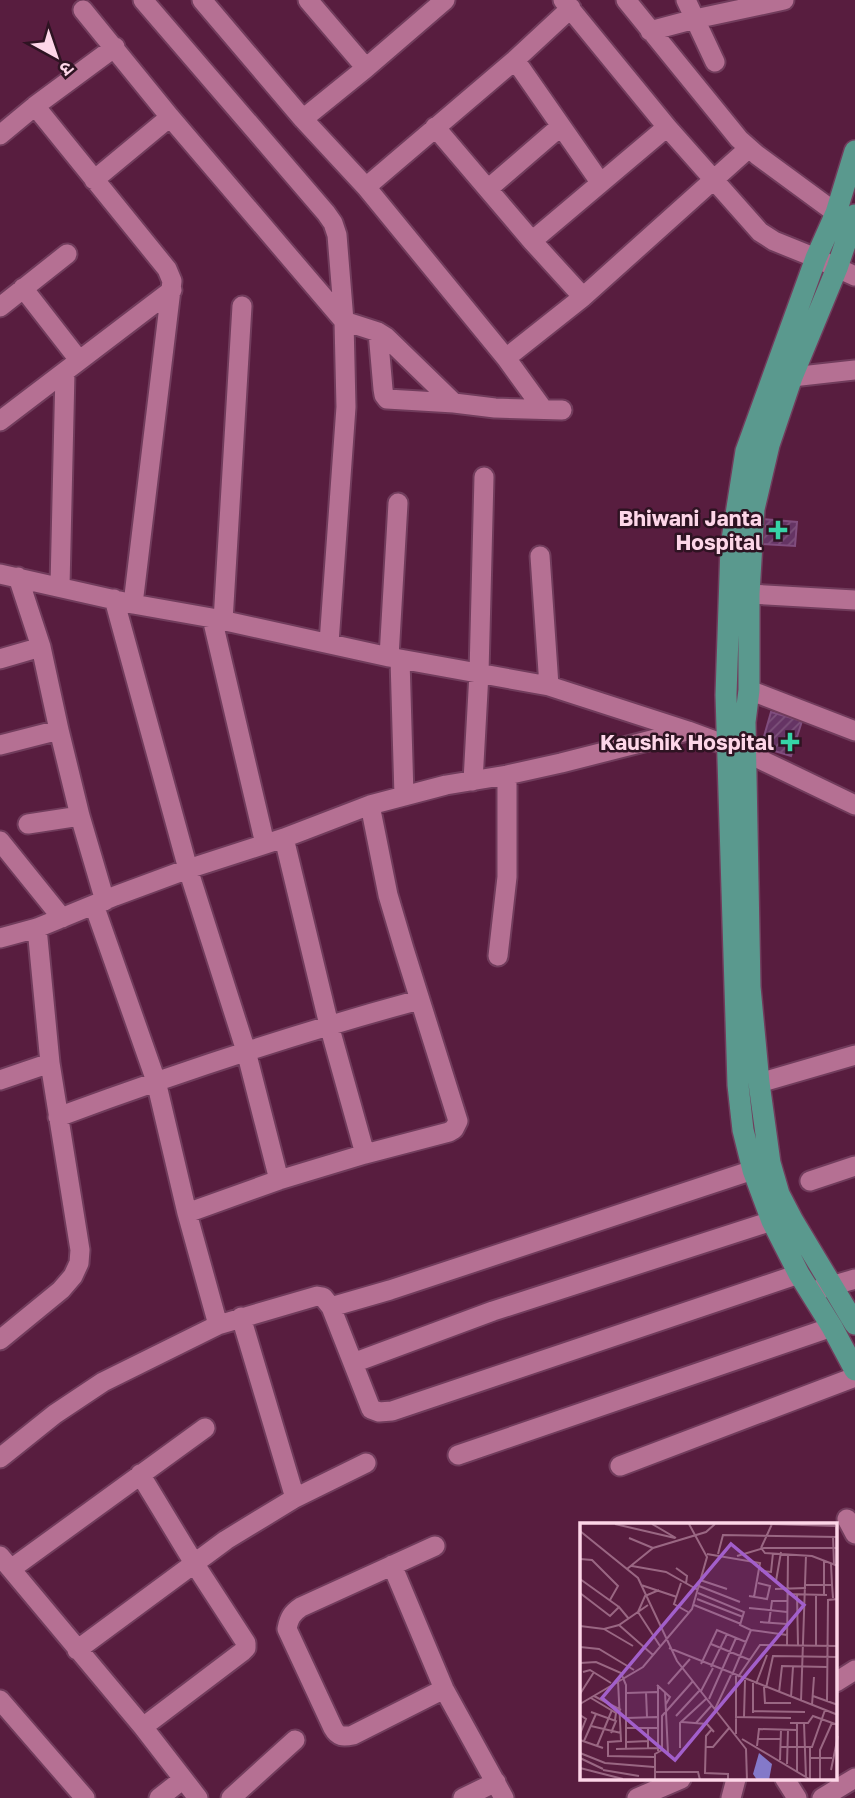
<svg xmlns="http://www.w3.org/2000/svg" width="855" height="1798" font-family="'Golos Text','Noto Sans Devanagari',sans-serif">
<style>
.building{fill:url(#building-hatch);stroke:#804d7e;stroke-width:2}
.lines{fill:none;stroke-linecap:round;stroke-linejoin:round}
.minor-casing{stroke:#713c5c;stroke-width:23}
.major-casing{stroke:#713c5c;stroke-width:24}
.minor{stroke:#b57093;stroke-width:19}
.major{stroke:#5a998e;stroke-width:21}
.poi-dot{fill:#36d4a7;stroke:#2e1322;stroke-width:2.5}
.labels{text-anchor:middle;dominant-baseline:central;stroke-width:5;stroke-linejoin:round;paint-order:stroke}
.poi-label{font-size:21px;font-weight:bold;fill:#fdd6e8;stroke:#2e1322;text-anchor:end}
.inset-road{fill:none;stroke:#9a6783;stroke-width:2}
.view{fill:#a25fcb;fill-opacity:0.15;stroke:#a25fcb;stroke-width:3.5}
.inset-edge{fill:none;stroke:#fdd6e8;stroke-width:3.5}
</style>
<defs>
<pattern id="building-hatch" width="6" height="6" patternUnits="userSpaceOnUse" patternTransform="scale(1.75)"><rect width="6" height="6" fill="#653464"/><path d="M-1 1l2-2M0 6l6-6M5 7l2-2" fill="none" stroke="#7c517a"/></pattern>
</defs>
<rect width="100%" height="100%" fill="#581d3f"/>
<path class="building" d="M 762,519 L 797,522 L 795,546 L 761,544 Z
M 771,712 L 802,721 L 791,756 L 761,747 Z"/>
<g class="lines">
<g class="minor-casing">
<path id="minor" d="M 143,0 L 326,213 L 333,223 L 337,235 L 344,321 L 346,407 L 329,643
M 202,0 L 303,119 L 366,187 L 506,358 L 543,409
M 308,0 L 366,68
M 563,0 L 667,127 L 760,232 L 774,241 L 816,258 L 855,276
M 626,0 L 739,139 L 757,155 L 836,213
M 686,0 L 715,62
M 83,10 L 170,117 L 344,321 L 378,332 L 386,337 L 454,403
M 650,31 L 695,19 L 784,0
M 515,60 L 600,182
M 35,106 L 167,269 L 172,281 L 133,604
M 303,119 L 366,68 L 445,0
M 435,127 L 532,241 L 583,297
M 0,135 L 35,106 L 115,47
M 94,180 L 170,117
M 366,187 L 515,60 L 571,8
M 488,189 L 561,126
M 532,241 L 667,127
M 23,288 L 79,360
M 0,307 L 67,254
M 378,332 L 383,389 L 384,395 L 387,399 L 454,403 L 495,408 L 562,410
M 506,358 L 583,297 L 749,148
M 792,377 L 855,370
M 0,421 L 172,290
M 540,556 L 549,686
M 0,574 L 133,604 L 212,618 L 389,657 L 549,686 L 688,731 L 745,752 L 855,805
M 18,577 L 41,647 L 59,730 L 80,816 L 105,901
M 60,586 L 65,372
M 749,594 L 855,600
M 114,599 L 188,869 L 246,1051 L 279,1180
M 212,618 L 265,844
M 223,621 L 242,306
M 389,657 L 398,503
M 0,659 L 41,647
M 400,659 L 404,796
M 749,690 L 855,731
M 0,745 L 59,730
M 473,781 L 479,673 L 484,477
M 28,824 L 80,816
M 284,838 L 329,1025 L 365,1154
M 0,841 L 62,918
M 94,905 L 156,1081 L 187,1213 L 218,1325 L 317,1296 L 323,1297 L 331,1307 L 371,1409 L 379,1412 L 392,1411 L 799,1274
M 0,938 L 37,928 L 115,896 L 188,869 L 284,838 L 370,805 L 446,785 L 507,775 L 561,763 L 687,731
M 498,956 L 507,877 L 507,775
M 0,1080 L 50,1063
M 759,1083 L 855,1055
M 58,1117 C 177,1073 297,1033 419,1000
M 810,1181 L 855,1166
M 187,1213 L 279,1180 L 365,1154 L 449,1132 L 454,1129 L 458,1121 L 404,949 L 388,895 L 370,805
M 810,1292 L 855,1279
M 331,1307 L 390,1290 L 753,1170
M 241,1317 L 295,1498
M 0,1340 L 61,1290 L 73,1276 L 79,1263 L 80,1250 L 50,1063 L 37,928
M 353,1363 L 493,1311 L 772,1221
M 458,1455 L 832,1327
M 0,1458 L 55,1414 L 103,1382 L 218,1325
M 620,1466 L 855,1377
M 140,1474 L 194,1563 L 246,1643 L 246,1648 L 242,1652 L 143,1727
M 847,1519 L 855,1534
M 435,1546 L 301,1607 C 292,1613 289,1618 287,1629 L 333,1728 C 338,1737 343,1737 353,1735 L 444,1689
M 0,1556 L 143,1727 L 198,1798
M 392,1565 L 444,1689 L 504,1798
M 11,1569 L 205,1428
M 77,1650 L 226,1540 L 295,1498 L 366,1463
M 836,1682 L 855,1670
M 0,1700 L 85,1798
M 785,1779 L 797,1798
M 159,1798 L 182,1780
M 231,1798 L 295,1740
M 463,1798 L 496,1782
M 637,1798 L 681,1779
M 731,1798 L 736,1779
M 822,1798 L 855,1778"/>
</g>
<g class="major-casing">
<path id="major" d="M 855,151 L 836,213 L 816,258 L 746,451 L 731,546 L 726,695 L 738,1085 L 743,1130 L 753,1170 L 772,1221 L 799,1274 L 832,1327 L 855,1370
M 855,215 L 837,268 L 792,377 L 769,445 L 754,509 L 749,594 L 749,690 L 745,722 L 750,987 L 759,1083 L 770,1163 L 779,1194 L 793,1221 L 855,1324"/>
</g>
<use href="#minor" class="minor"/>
<use href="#major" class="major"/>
</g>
<g class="poi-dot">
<path d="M774.5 519.5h7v7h7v7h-7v7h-7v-7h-7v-7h7z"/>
<path d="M786.5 731.5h7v7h7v7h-7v7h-7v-7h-7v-7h7z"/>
</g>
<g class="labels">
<g class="poi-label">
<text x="762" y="518">Bhiwani Janta<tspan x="762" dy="24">Hospital</tspan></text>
<text x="774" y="742">Kaushik Hospital</text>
</g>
</g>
<g transform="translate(580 1523)">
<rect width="257" height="257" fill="#581d3f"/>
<path d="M 179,230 L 192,241 L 189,257 L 177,257 L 173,251 Z" fill="#8479c9"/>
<path class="inset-road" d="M 35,1 L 95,15M 72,1 L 96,15M 190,1 L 255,3M 0,8 L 58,55 L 97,138 L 166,226 L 167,257M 253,13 L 254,42M 49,15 L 73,25M 181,25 L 185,30 L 232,33 L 258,43M 181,25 L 192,1M 127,31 L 180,40 L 174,74M 138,31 L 143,12 L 258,14M 157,33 L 184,25 L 258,25M 0,36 L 12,37 L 38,63 L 30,77M 244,38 L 244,71M 251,41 L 252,62M 52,43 L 86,49 L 118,67M 96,45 L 107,53 L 106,61M 47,46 L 73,25 L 126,9 L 135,1M 181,48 L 191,49 L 193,30M 0,56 L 39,84M 120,57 L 147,66M 196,58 L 201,29M 101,60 L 94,81 L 108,89M 61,62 L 97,74M 226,62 L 252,62 L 253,75M 119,63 L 160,79M 195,66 L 226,65M 79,67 L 65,73 L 58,89 L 80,123M 0,70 L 30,93 L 39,84 L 49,96M 118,70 L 164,89 L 160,102 L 171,107 L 152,152M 207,71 L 247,72M 217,71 L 218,122M 169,73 L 187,76 L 190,63 L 178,60M 117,76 L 163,94M 114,82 L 161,101M 169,85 L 207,89M 180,99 L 207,101M 189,100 L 192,78 L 207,78M 39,102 L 73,132M 0,103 L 24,106 L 39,102 L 68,82M 24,106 L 53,123M 171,107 L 207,112M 131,121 L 170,137M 207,122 L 208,31M 236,122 L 236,71M 0,124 L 19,126 L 54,147M 89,125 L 258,192M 0,140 L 16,139 L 41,150 L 46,162 L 46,226M 121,141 L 137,107 L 166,119M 131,144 L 147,111M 3,149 L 10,147 L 31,160M 156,153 L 156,211M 158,154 L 180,122 L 258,123M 38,158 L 41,218 L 28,219 L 28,233 L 74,234M 88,161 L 110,136M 176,161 L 187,132M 77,162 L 90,174 L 86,181M 184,164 L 185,180 L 211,180M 186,165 L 193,133 L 258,134M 121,168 L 133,145M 66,169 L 67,194M 85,169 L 88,230M 47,170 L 77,169M 199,170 L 202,143 L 247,144M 0,171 L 14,149M 14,173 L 41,187M 233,173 L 258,182M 211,174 L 213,144M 11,175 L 36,190 L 35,197M 129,176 L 156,115M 221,178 L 226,32M 247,178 L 248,77 L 258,76M 0,181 L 63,144 L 112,86 L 127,34 L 109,1M 232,182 L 234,154M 135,186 L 151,152M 173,188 L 225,189M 11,189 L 36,198 L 31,210M 173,190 L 173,160M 0,192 L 6,196 L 0,211M 96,193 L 120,167M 155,194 L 211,195M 164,194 L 165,157M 47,195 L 77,194M 102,199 L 127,201 L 134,209M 116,200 L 132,182M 210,200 L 228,200 L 233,193 L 258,202M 224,200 L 226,255M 11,203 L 41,210M 47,205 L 77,205M 132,206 L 126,213 L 125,250 L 148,251 L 148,257M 162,216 L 231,257M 178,216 L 201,216M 0,217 L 23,225M 4,218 L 16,191M 47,219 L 68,218M 17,223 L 32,187M 177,223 L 179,206 L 217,207M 125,224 L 133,224 L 150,204M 201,224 L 232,224 L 245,187M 230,224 L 230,256M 68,225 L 68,204M 100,225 L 100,200 L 127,175M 36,226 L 78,225M 78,228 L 78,162M 0,230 L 25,240 L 74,244M 0,235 L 23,246M 230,235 L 252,235M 200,237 L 201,206M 207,241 L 208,207M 0,245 L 43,256M 23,247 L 59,253M 251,247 L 258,213M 217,248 L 217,200M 75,249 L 118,249 L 120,257M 75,257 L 75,231 L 82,227 L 82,193 L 113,158M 240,257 L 240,227 L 252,200"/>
<path class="view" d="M 151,21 L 224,82 L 95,237 L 22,175 Z"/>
<rect width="257" height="257" class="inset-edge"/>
</g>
<g transform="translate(56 56) rotate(140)" stroke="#2e1322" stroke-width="5" paint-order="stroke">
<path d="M0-5L12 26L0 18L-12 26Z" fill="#fdd6e8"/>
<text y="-10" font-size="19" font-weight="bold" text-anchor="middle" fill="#fdd6e8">उ</text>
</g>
</svg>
